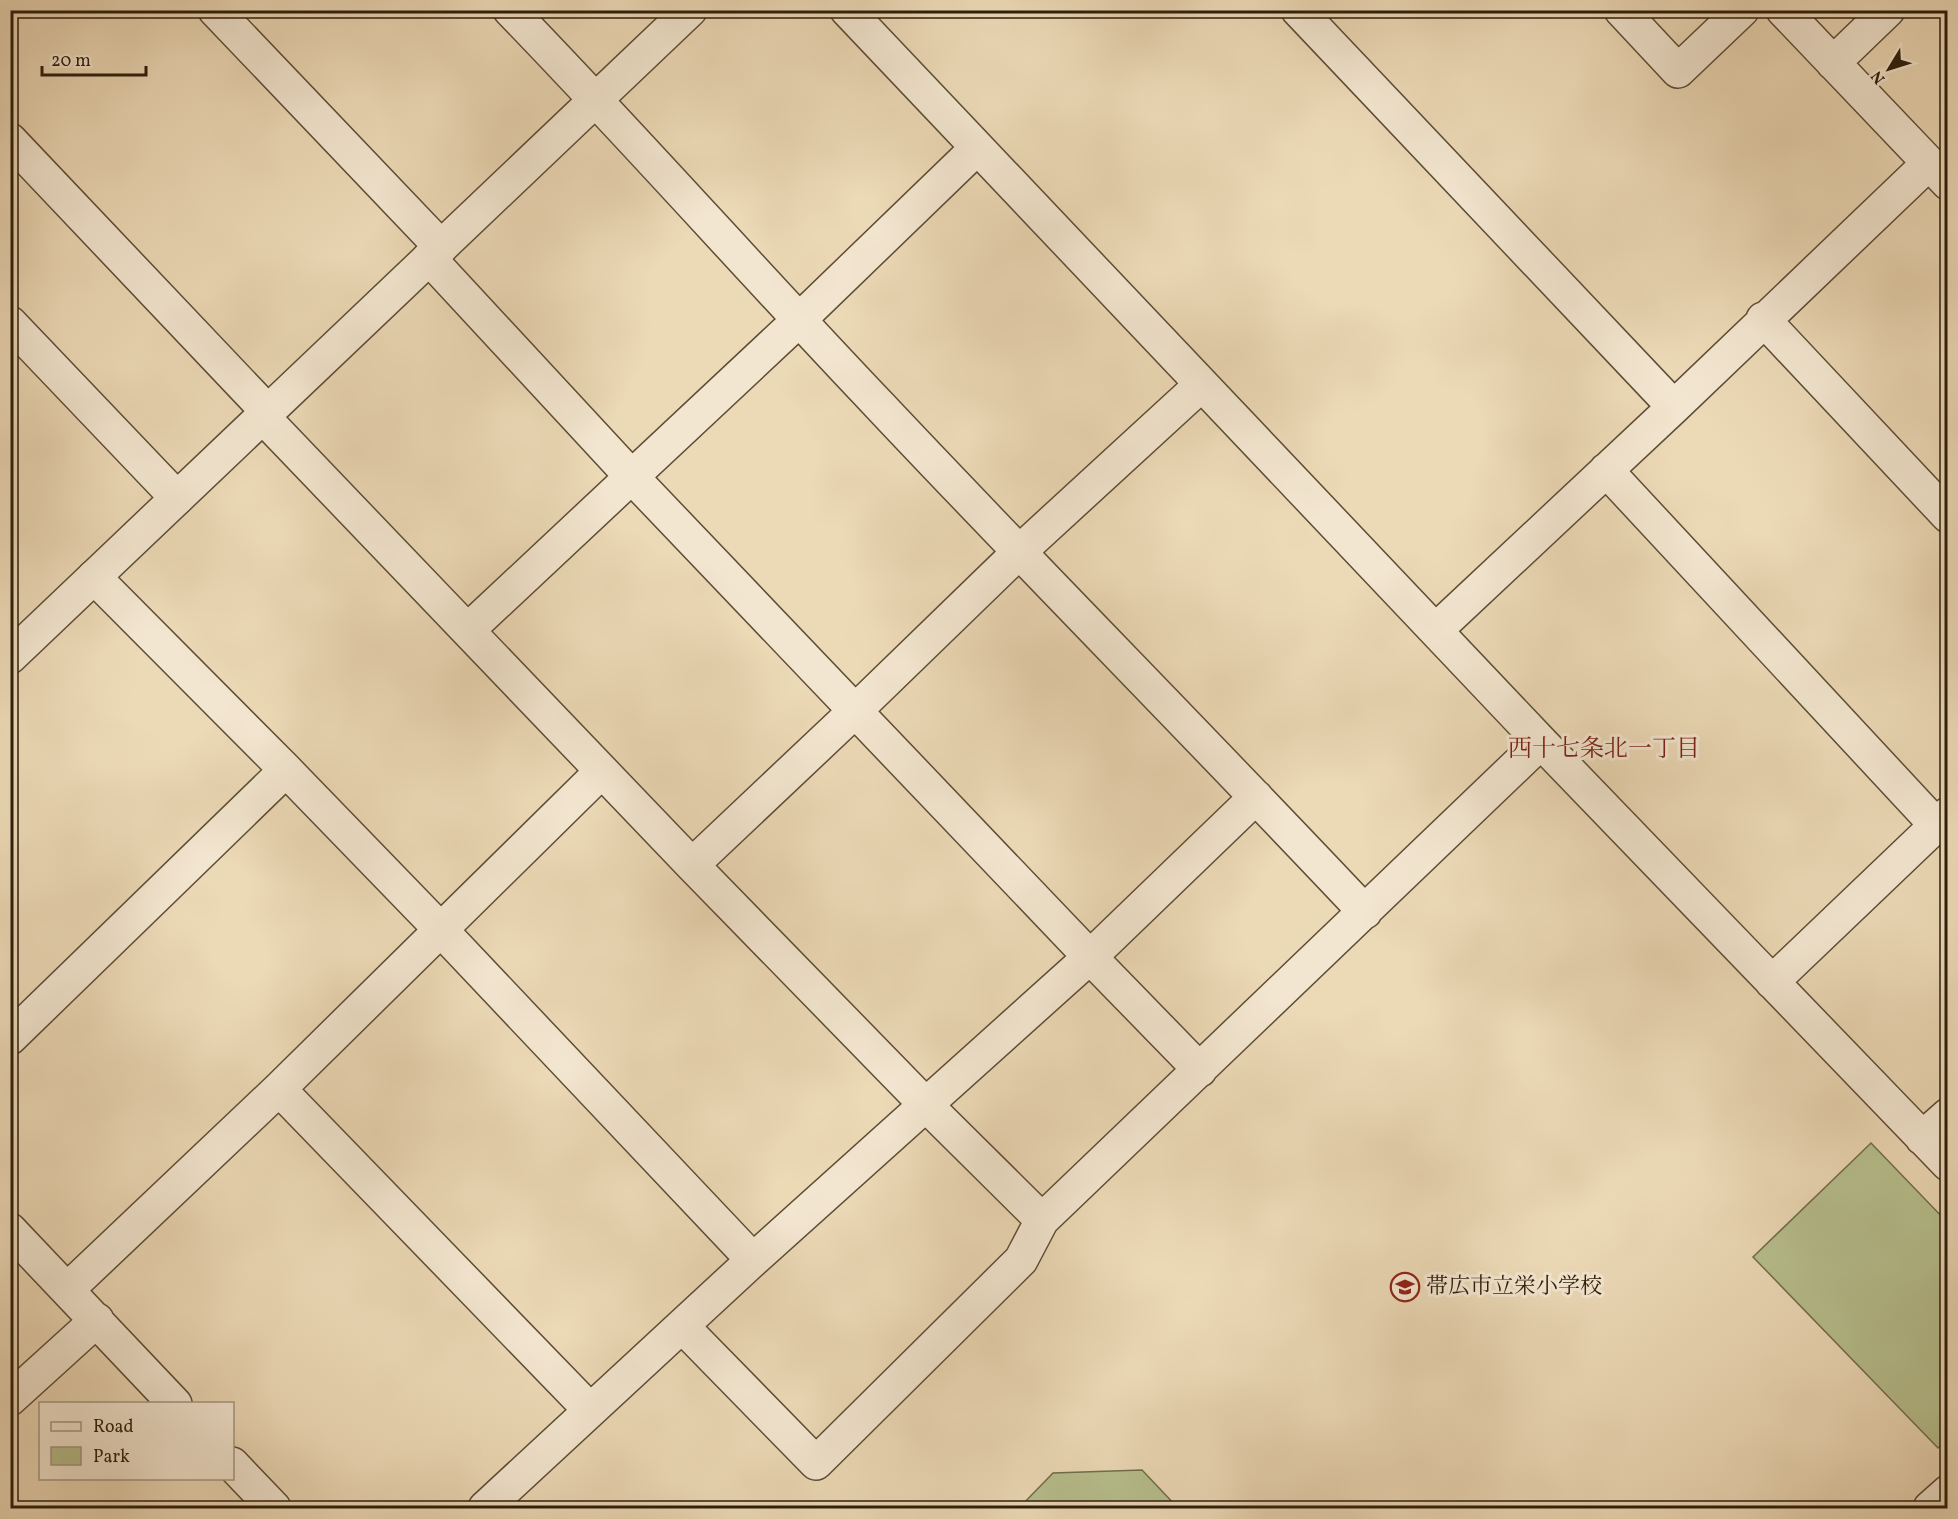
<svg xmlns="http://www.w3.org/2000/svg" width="1958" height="1519" font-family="Vollkorn,'Noto Serif JP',serif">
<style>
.green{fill:#b7bf8e;stroke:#726e4d;stroke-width:1.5}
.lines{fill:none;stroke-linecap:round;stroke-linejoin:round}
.minor-casing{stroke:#5d4d36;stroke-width:36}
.tertiary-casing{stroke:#5d4d36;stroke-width:36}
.minor{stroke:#f3e6d0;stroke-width:33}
.tertiary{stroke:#f3e6d0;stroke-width:33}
.labels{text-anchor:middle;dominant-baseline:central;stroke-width:6;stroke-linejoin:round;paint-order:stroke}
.poi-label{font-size:22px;fill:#2d1e0c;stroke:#f3e6d0;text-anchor:start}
.neighbourhood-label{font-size:24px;fill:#7a1f14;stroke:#f3e6d0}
</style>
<rect width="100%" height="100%" fill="#ecd9b6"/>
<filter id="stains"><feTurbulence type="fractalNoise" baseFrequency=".00333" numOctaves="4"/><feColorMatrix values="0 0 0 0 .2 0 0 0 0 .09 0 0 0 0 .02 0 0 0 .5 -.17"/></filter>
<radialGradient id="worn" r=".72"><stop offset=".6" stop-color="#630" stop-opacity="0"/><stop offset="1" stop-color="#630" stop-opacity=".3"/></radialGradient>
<path class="green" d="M 1871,1143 L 1947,1222 L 1948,1439 L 1938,1448 L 1753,1257 Z
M 1142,1470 L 1178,1508 L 1019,1508 L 1053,1473 Z"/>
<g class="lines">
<g class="minor-casing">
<path id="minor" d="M 215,10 L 441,247
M 510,10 C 636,140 756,276 881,407 C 1041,577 1205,742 1365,912
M 847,10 L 1541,742 L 1948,1164
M 1298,10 L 1674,407
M 1621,10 L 1678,71 L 1742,10
M 1783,10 L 1948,183
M 1833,63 L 1888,10
M 10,140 L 268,412
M 429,258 L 631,476 L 1090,957 L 1200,1070
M 1763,319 L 1948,516
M 10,323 L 177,498
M 263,417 L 692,865 L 926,1105 L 1042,1220
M 1606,470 L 1936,825
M 94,577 L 286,770 L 441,930 L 753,1260
M 468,630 L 799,320 L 976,149
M 1436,630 L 1674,407 L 1929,163
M 692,865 L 855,711 L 1018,553 L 1201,385
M 1772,982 L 1948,814
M 10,1038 L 286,770
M 279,1089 L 590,1410
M 1922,1138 L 1948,1115
M 10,1230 L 175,1404
M 68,1289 L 279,1089 L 602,771
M 682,1326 L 816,1463 L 1021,1260 L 1042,1220 L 1541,742
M 10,1399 L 97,1320
M 232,1464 L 274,1508
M 485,1508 L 753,1260 L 1090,957 L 1256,797
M 1930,1508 L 1948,1492"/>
</g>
<g class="tertiary-casing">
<path id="tertiary" d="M 10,657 L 690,10"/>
</g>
<use href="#minor" class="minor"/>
<use href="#tertiary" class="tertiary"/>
</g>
<defs>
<g id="school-ring" transform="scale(1.5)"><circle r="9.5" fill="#f3e6d0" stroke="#8f2418" stroke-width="1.5"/><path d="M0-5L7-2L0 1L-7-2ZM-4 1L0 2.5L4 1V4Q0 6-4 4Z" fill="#8f2418"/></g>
</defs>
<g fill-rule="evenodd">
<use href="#school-ring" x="1405" y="1287"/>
</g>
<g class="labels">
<g class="poi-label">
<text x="1426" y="1287">帯広市立栄小学校</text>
</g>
<g class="neighbourhood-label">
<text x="1604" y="750">西十七条北一丁目</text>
</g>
</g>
<rect width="1958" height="1519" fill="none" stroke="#ecd9b6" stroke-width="36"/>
<rect x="12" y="12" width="1934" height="1495" fill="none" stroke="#2d1e0c" stroke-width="3"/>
<rect x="18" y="18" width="1922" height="1483" fill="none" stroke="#2d1e0c" stroke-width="1.5"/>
<rect x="39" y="1402" width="195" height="78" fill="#f3e6d0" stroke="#a49682" stroke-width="1.5"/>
<rect x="51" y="1422" width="30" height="9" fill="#f3e6d0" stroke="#a49682" stroke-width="1.5"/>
<text x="93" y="1432" font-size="18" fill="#2d1e0c">Road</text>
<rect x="51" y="1447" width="30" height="18" fill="#b7bf8e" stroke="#a49682" stroke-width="1.5"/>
<text x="93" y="1462" font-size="18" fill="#2d1e0c">Park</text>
<g transform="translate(1889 69) rotate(232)" stroke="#f3e6d0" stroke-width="4.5" paint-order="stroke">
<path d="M0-4.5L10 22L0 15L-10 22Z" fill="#2d1e0c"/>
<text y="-9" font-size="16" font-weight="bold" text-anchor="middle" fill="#2d1e0c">N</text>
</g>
<path d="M42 66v9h104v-9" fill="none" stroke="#2d1e0c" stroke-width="3"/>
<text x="51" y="66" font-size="18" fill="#2d1e0c" stroke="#f3e6d0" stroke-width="4.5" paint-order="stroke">20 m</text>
<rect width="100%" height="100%" filter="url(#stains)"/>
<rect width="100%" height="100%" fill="url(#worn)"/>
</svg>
